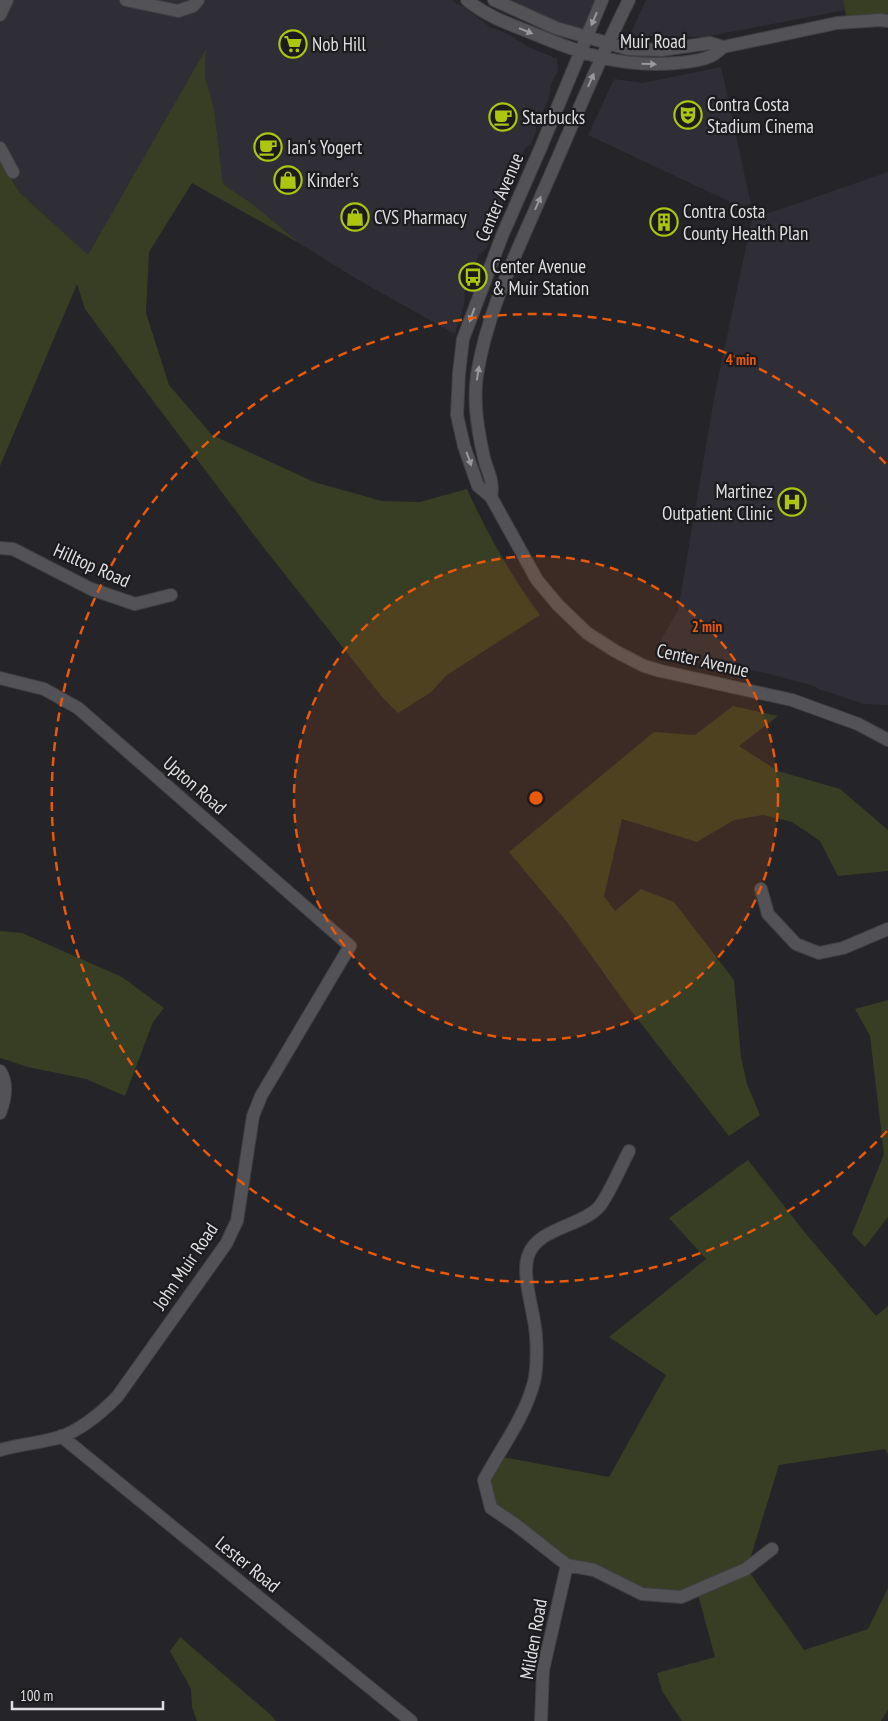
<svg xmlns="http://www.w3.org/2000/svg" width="888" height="1721" font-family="'PT Sans Narrow',sans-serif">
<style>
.built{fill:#2f2e36}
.green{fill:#383e23}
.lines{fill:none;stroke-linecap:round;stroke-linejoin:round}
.minor-casing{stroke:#404043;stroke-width:14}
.minor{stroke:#535357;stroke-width:12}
.oneway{fill:#99989c}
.ring{fill:none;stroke:#e8590c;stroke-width:2.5;stroke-dasharray:9 6}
.labels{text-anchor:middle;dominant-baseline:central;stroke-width:4.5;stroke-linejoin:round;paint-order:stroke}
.street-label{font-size:19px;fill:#dfdee1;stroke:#1c1b1e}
.poi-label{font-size:19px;fill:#dfdee1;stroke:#1c1b1e;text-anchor:start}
.centre{fill:#e8590c;stroke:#1c1b1e;stroke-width:2.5}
.ring-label{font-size:15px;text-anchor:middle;font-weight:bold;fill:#e8590c;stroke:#1c1b1e;stroke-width:4.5;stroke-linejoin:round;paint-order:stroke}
</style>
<rect width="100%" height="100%" fill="#252428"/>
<path class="built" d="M 0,0 L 452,0 L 457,4 L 465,7 L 490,27 L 506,33 L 527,46 L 557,59 L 558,71 L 551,84 L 549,98 L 541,116 L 536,121 L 536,132 L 531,144 L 525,148 L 505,196 L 500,217 L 486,249 L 479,255 L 465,290 L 464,305 L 455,334 L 360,281 L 299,243 L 254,205 L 223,184 L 214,108 L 205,76 L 206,50 L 88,256 L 19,192 L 0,159 Z
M 494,0 L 602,0 L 586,38 Z
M 646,0 L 843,0 L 845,10 L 705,37 L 635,36 L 631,32 Z
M 721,67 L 751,204 L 741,207 L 588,135 L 614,79 L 643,83 Z
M 888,172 L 888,705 L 863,704 L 829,692 L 820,690 L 814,686 L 770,674 L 669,655 L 655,650 L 678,610 L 715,393 L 752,219 Z"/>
<path class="green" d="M 843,0 L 888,0 L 888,18 L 846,16 Z
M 206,49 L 205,76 L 214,108 L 223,184 L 254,205 L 299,243 L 192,183 L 149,252 L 146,313 L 169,385 L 212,435 L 314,482 L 382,501 L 420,502 L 467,489 C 487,533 511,576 540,615 L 447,675 L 430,693 L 398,713 L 382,697 L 260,543 L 127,366 L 85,309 L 77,284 L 0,466 L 0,159 L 19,192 L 88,255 Z
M 733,706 L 778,716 L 739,746 L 778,771 L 840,789 L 888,830 L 888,871 L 838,876 L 820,841 L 792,822 L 763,815 L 734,820 L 697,842 L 622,819 L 604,896 L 615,911 L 641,889 L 674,902 L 734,980 L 741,1057 L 747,1084 L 760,1115 L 729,1136 L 628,1007 L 567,922 L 509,852 L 654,732 L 695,735 Z
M 0,931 L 22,933 L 122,977 L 164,1008 L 153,1022 L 125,1096 L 86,1079 L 28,1067 L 0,1058 Z
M 888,1000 L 888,1217 L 865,1247 L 852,1234 L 884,1154 L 870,1036 L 855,1009 Z
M 748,1160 L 806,1234 L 876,1316 L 888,1306 L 888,1455 L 885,1449 L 779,1465 L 747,1569 L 804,1650 L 868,1629 L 888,1588 L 888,1710 L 881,1721 L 682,1721 L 662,1691 L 657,1673 L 715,1657 L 697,1591 L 642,1594 L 567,1565 L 491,1508 L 484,1480 L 497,1456 L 609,1477 L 666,1375 L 609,1337 L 706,1259 L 669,1218 Z
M 180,1637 L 271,1715 L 276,1721 L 197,1721 L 192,1707 L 191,1689 L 170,1651 Z"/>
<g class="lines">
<g class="minor-casing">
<path id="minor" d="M 126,0 L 178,11 L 193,6 L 198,0
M 467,0 C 486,16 509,24 532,33 C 582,54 621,68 677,63 C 688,62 701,61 711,56 C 715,55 719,50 723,47 L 837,23 L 880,20 L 888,21
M 494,0 L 556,28 L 628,49 L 661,50 L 710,43 L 723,47
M 602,0 L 541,147 L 502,236 L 463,339 L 459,373 L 457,415 L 464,446 L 478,486 L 491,497 L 537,580 L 558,605 L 587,633 L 615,651 L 644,666 L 661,671 L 792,700 L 858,724 L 888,740
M 0,15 L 7,0
M 0,148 L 13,172
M 491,497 C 494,479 488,474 484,458 C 478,431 473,403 477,375 C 487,311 517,252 542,194 C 571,129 597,63 629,0
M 0,548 L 13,549 L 91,589 L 135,604 L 171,595
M 0,678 L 44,689 L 78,708 L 350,946 L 261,1096 L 253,1116 L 237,1221 L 226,1244 L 117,1397 C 102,1412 81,1430 60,1437 C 41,1443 20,1444 0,1450
M 761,889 L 768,914 L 796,944 L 819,953 L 843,948 L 888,929
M 0,1071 C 8,1083 5,1100 0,1113
M 629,1151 C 622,1164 607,1199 598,1208 C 579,1227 537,1228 528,1256 C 521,1276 535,1314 536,1336 C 537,1348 537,1370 534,1382 C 525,1417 501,1448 484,1480 L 491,1508 L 516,1525 L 567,1565 L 594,1570 L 642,1594 L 681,1597 L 746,1569 L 772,1549
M 61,1436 L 411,1721
M 541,1721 L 543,1670 L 567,1565"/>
</g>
<use href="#minor" class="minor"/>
</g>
<defs><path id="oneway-solid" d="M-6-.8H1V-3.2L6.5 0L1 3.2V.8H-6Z" transform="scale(1.25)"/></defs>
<g class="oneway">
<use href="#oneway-solid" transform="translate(594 19) rotate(113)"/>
<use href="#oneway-solid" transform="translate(526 31) rotate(22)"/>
<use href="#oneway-solid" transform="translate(649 64) rotate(1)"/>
<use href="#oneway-solid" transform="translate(591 80) rotate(-66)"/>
<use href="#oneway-solid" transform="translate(538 203) rotate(-66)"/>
<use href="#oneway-solid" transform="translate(472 315) rotate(110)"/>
<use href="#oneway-solid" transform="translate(478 373) rotate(-81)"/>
<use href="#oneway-solid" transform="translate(469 459) rotate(70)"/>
</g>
<circle cx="536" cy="798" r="242" fill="#e8590c" fill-opacity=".12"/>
<g class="ring">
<circle cx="536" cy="798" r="242"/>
<path d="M887 1131A484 484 0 1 1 887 465"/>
</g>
<defs>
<g id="supermarket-ring" transform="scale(1.4375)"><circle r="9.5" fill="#1c1b1e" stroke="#acc610" stroke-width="1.5"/><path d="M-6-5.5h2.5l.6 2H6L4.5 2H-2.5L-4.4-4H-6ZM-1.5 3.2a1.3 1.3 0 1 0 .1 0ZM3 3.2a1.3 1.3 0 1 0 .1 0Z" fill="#acc610"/></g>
<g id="theatre-ring" transform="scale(1.4375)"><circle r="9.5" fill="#1c1b1e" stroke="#acc610" stroke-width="1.5"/><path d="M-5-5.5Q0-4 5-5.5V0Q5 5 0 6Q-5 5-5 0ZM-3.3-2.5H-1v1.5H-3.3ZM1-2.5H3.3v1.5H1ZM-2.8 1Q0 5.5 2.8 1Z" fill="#acc610"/></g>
<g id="cafe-ring" transform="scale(1.4375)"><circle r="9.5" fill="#1c1b1e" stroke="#acc610" stroke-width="1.5"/><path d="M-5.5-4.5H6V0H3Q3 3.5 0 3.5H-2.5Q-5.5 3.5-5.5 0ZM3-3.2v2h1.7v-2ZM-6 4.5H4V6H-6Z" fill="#acc610"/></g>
<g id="shop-ring" transform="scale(1.4375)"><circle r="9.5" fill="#1c1b1e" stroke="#acc610" stroke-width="1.5"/><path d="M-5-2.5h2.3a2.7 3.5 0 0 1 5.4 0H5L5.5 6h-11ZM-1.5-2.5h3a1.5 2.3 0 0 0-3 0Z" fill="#acc610"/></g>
<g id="building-ring" transform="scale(1.4375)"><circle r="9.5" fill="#1c1b1e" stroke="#acc610" stroke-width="1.5"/><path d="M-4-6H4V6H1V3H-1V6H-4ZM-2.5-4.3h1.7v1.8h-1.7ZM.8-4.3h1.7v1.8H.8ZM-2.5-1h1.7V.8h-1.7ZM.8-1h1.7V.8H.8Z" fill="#acc610"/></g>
<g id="bus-ring" transform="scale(1.4375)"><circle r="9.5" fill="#1c1b1e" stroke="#acc610" stroke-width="1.5"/><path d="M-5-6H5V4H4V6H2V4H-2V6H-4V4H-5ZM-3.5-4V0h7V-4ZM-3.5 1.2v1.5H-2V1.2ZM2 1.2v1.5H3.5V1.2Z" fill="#acc610"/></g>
<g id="hospital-ring" transform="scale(1.4375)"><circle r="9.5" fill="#1c1b1e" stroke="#acc610" stroke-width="1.5"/><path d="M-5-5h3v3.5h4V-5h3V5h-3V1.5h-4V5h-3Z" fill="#acc610"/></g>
</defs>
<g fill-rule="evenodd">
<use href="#supermarket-ring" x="293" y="44"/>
<use href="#theatre-ring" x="688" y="115"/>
<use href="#cafe-ring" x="503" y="117"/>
<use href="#cafe-ring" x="268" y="147"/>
<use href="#shop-ring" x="288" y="180"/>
<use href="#shop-ring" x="355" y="217"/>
<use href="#building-ring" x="664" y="222"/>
<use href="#bus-ring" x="473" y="277"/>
<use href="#hospital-ring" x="792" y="502"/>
</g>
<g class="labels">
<g class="street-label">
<text x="653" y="41">Muir Road</text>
<text transform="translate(499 197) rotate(-67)">Center Avenue</text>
<text transform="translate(92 565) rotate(24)">Hilltop Road</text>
<text transform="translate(703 660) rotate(13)">Center Avenue</text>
<text transform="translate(195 785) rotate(41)">Upton Road</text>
<text transform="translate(185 1266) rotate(-56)">John Muir Road</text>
<text transform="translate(248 1564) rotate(39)">Lester Road</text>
<text transform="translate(533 1639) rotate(-80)">Milden Road</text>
</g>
<g class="poi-label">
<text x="312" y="44">Nob Hill</text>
<text x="707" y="104">Contra Costa<tspan x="707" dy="22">Stadium Cinema</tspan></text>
<text x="522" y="117">Starbucks</text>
<text x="287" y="147">Ian's Yogert</text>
<text x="307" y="180">Kinder's</text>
<text x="683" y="211">Contra Costa<tspan x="683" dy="22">County Health Plan</tspan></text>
<text x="374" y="217">CVS Pharmacy</text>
<text x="492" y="266">Center Avenue<tspan x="492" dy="22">&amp; Muir Station</tspan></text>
<text x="773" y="491" text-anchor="end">Martinez<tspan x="773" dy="22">Outpatient Clinic</tspan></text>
</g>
</g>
<circle cx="536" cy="798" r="8" class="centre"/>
<g class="ring-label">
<text x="741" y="365">4 min</text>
<text x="707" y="632">2 min</text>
</g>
<path d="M12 1701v8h151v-8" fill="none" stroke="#dfdee1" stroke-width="2.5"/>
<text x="20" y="1701" font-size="15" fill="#dfdee1" stroke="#1c1b1e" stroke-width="4" paint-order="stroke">100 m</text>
</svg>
